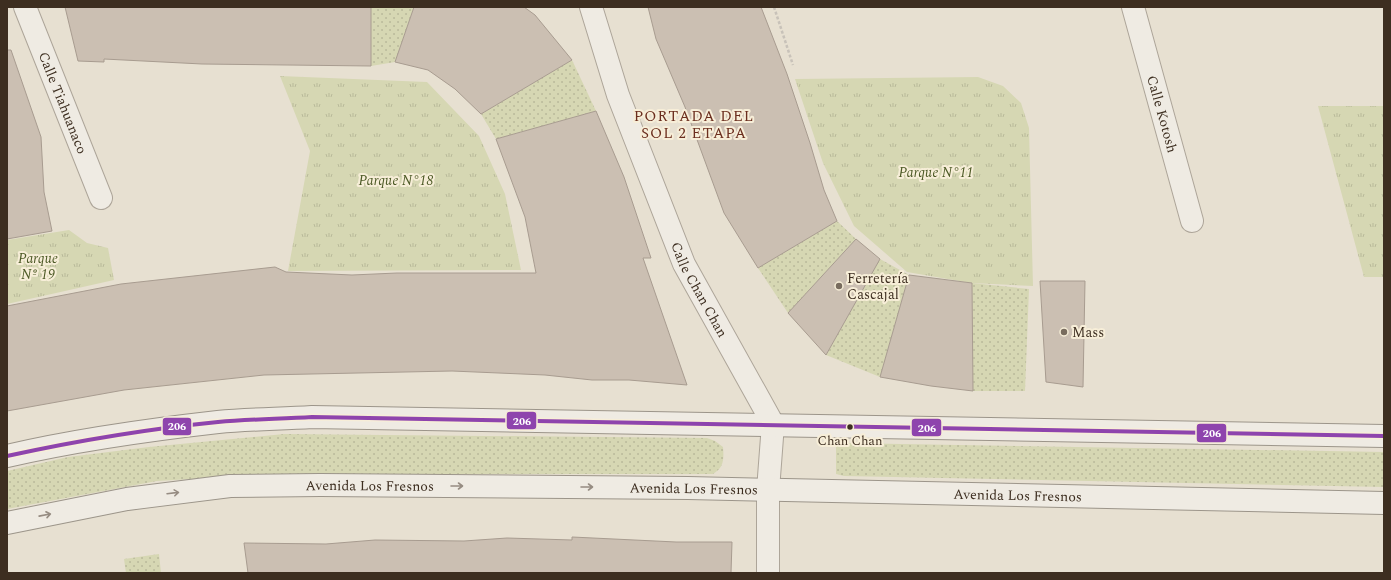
<svg xmlns="http://www.w3.org/2000/svg" width="1391" height="580" font-family="Spectral,serif">
<style>
.grass{fill:url(#grass-dots)}
.park{fill:url(#park-tufts)}
.building{fill:#cbbfb2;stroke:#a89c90}
.lines{fill:none;stroke-linecap:round;stroke-linejoin:round}
.street-casing{stroke:#ada599;stroke-width:24}
.secondary-casing{stroke:#9c958a;stroke-width:24}
.path{stroke:#c8c2b9;stroke-width:2.5;stroke-dasharray:3 2;stroke-linecap:butt}
.street{stroke:#efebe3;stroke-width:22}
.secondary{stroke:#efebe3;stroke-width:22}
.bus-1-casing{stroke:#f7eed8;stroke-width:7}
.bus-1{stroke:#8e44ad;stroke-width:4}
.oneway{stroke:#968c82}
.poi-dot{fill:#786c5e;stroke:#f7eed8;stroke-width:1.5}
.bus-dot{fill:#3d2e20;stroke:#f7eed8;stroke-width:1.5}
.labels{text-anchor:middle;dominant-baseline:central;stroke-width:4;stroke-linejoin:round;paint-order:stroke}
.bus-label{font-size:13px;fill:#3d2e20;stroke:#f7eed8}
.street-label{font-size:14px;fill:#3d2e20;stroke:#f7eed8}
.park-label{font-size:14px;font-style:italic;fill:#4d5a26;stroke:#f7eed8}
.poi-label{font-size:14px;fill:#3d2e20;stroke:#f7eed8;text-anchor:start}
.neighbourhood-label{font-size:15px;letter-spacing:1px;fill:#6b2e1e;stroke:#f7eed8}
.line-badge{stroke:#f7eed8;stroke-width:1.5}
.badge-label{font-size:11px;text-anchor:middle;font-weight:bold;fill:#fff}
</style>
<defs>
<pattern id="grass-dots" width="8" height="8" patternUnits="userSpaceOnUse"><rect width="8" height="8" fill="#d6d7b3"/><path d="M2 2h.1M6 6h.1" fill="none" stroke="#b9b99a" stroke-width="1.8" stroke-linecap="round"/></pattern>
<pattern id="park-tufts" width="24" height="20" patternUnits="userSpaceOnUse"><rect width="24" height="20" fill="#d6d7b3"/><path d="M3 7l-1-3M5 7V3M7 7l1-3M15 17l-1-3M17 17v-4M19 17l1-3" fill="none" stroke="#b9b99a"/></pattern>
</defs>
<rect width="100%" height="100%" fill="#e7e0d1"/>
<path class="grass" d="M 371,7 L 414,7 L 395,62 L 371,66 Z
M 572,60 L 596,111 L 496,139 L 481,114 Z
M 837,221 L 856,239 L 788,313 L 758,268 Z
M 880,259 L 909,275 L 880,377 L 826,355 Z
M 972,283 L 1029,289 L 1025,391 L 973,391 Z
M 284,434 L 707,438 L 715,441 L 723,447 C 724,459 724,468 713,474 L 275,474 L 157,481 L 7,509 L 7,471 L 68,457 L 149,447 Z
M 843,443 L 1384,452 L 1384,487 L 844,476 L 836,474 L 836,444 Z
M 159,554 L 161,573 L 126,573 L 124,559 Z"/>
<path class="park" d="M 280,76 L 427,82 L 479,136 L 505,194 L 521,270 L 288,271 L 310,151 Z
M 978,77 L 1003,86 L 1021,103 L 1029,128 L 1033,286 L 971,283 L 907,272 L 854,226 L 823,163 L 795,79 Z
M 1318,106 L 1384,106 L 1384,277 L 1364,277 Z
M 69,230 L 87,243 L 108,248 L 114,280 L 7,304 L 7,240 Z"/>
<path class="building" d="M 65,7 L 371,7 L 371,66 L 202,64 L 104,59 L 104,62 L 78,61 Z
M 414,7 L 524,7 L 535,15 L 572,60 L 481,114 L 455,89 L 428,70 L 395,62 Z
M 648,7 L 761,7 L 787,74 L 810,143 L 824,190 L 837,221 L 758,268 L 724,213 L 685,107 L 656,39 Z
M 7,50 L 11,50 L 41,137 L 44,192 L 52,231 L 7,239 Z
M 596,111 L 624,177 L 651,258 L 643,258 L 687,385 L 629,380 L 592,380 L 545,375 L 452,371 L 264,375 L 124,390 L 7,411 L 7,306 L 121,284 L 275,267 L 286,272 L 352,275 L 397,273 L 536,273 L 525,217 L 496,139 Z
M 856,239 L 880,259 L 826,355 L 788,313 Z
M 909,275 L 972,283 L 973,391 L 931,386 L 880,377 Z
M 1040,281 L 1085,281 L 1083,387 L 1046,382 Z
M 572,537 L 676,542 L 732,542 L 731,573 L 248,573 L 244,543 L 326,544 L 375,540 L 464,541 L 507,538 L 572,540 Z"/>
<g class="lines">
<g class="street-casing">
<g id="street">
<path id="s1" d="M 25,7 L 101,198"/>
<path id="s2" d="M 591,7 L 618,95 L 684,264 L 773,424 L 768,490 L 768,573"/>
<path id="s3" d="M 1133,7 L 1192,221"/>
</g>
</g>
<g class="secondary-casing">
<g id="secondary">
<path d="M 7,456 C 76,440 147,430 218,422 C 249,419 281,419 312,417 L 1384,436"/>
<path id="s4" d="M 7,523 L 127,499 L 230,486 L 320,485 L 688,488 L 1384,503"/>
</g>
</g>
<path class="path" d="M 774,7 L 793,65"/>
<use href="#street" class="street"/>
<use href="#secondary" class="secondary"/>
<g class="bus-1-casing">
<path id="bus-1" d="M 7,456 C 76,441 147,429 218,422 C 249,419 281,419 312,417 L 1384,436"/>
</g>
<use href="#bus-1" class="bus-1"/>
</g>
<defs><path id="oneway-shaft" d="M-6 0H5M1.5-3L5.5 0L1.5 3" fill="none" stroke-width="1.6" stroke-linecap="round" stroke-linejoin="round"/></defs>
<g class="oneway">
<use href="#oneway-shaft" transform="translate(457 486)"/>
<use href="#oneway-shaft" transform="translate(587 487)"/>
<use href="#oneway-shaft" transform="translate(173 493) rotate(-7)"/>
<use href="#oneway-shaft" transform="translate(45 515) rotate(-11)"/>
</g>
<g class="poi-dot">
<circle cx="839" cy="286" r="4"/>
<circle cx="1064" cy="332" r="4"/>
</g>
<circle class="bus-dot" cx="850" cy="427" r="3.5"/>
<g class="labels">
<g class="bus-label">
<text x="850" y="441">Chan Chan</text>
</g>
<g class="street-label">
<text stroke="none"><textPath href="#s1" startOffset="103">Calle Tiahuanaco</textPath></text>
<text stroke="none"><textPath href="#s3" startOffset="111">Calle Kotosh</textPath></text>
<text stroke="none"><textPath href="#s2" startOffset="303">Calle Chan Chan</textPath></text>
<text stroke="none"><textPath href="#s4" startOffset="366">Avenida Los Fresnos</textPath></text>
<text stroke="none"><textPath href="#s4" startOffset="690">Avenida Los Fresnos</textPath></text>
<text stroke="none"><textPath href="#s4" startOffset="1014">Avenida Los Fresnos</textPath></text>
</g>
<g class="park-label">
<text x="936" y="172">Parque N°11</text>
<text x="396" y="180">Parque N°18</text>
<text x="38" y="258">Parque<tspan x="38" dy="16">Nº 19</tspan></text>
</g>
<g class="poi-label">
<text x="847" y="278">Ferretería<tspan x="847" dy="16">Cascajal</tspan></text>
<text x="1072" y="332">Mass</text>
</g>
<g class="neighbourhood-label">
<text x="694" y="116">PORTADA DEL<tspan x="694" dy="17">SOL 2 ETAPA</tspan></text>
</g>
</g>
<g class="line-badge">
<rect x="506" y="411" width="31" height="19" rx="4" fill="#8e44ad"/>
<rect x="162" y="417" width="30" height="19" rx="4" fill="#8e44ad"/>
<rect x="911" y="418" width="31" height="19" rx="4" fill="#8e44ad"/>
<rect x="1196" y="423" width="31" height="20" rx="4" fill="#8e44ad"/>
</g>
<g class="badge-label">
<text x="522" y="425">206</text>
<text x="177" y="430">206</text>
<text x="927" y="432">206</text>
<text x="1212" y="437">206</text>
</g>
<rect width="1391" height="580" fill="none" stroke="#3d2e20" stroke-width="16"/>
</svg>
